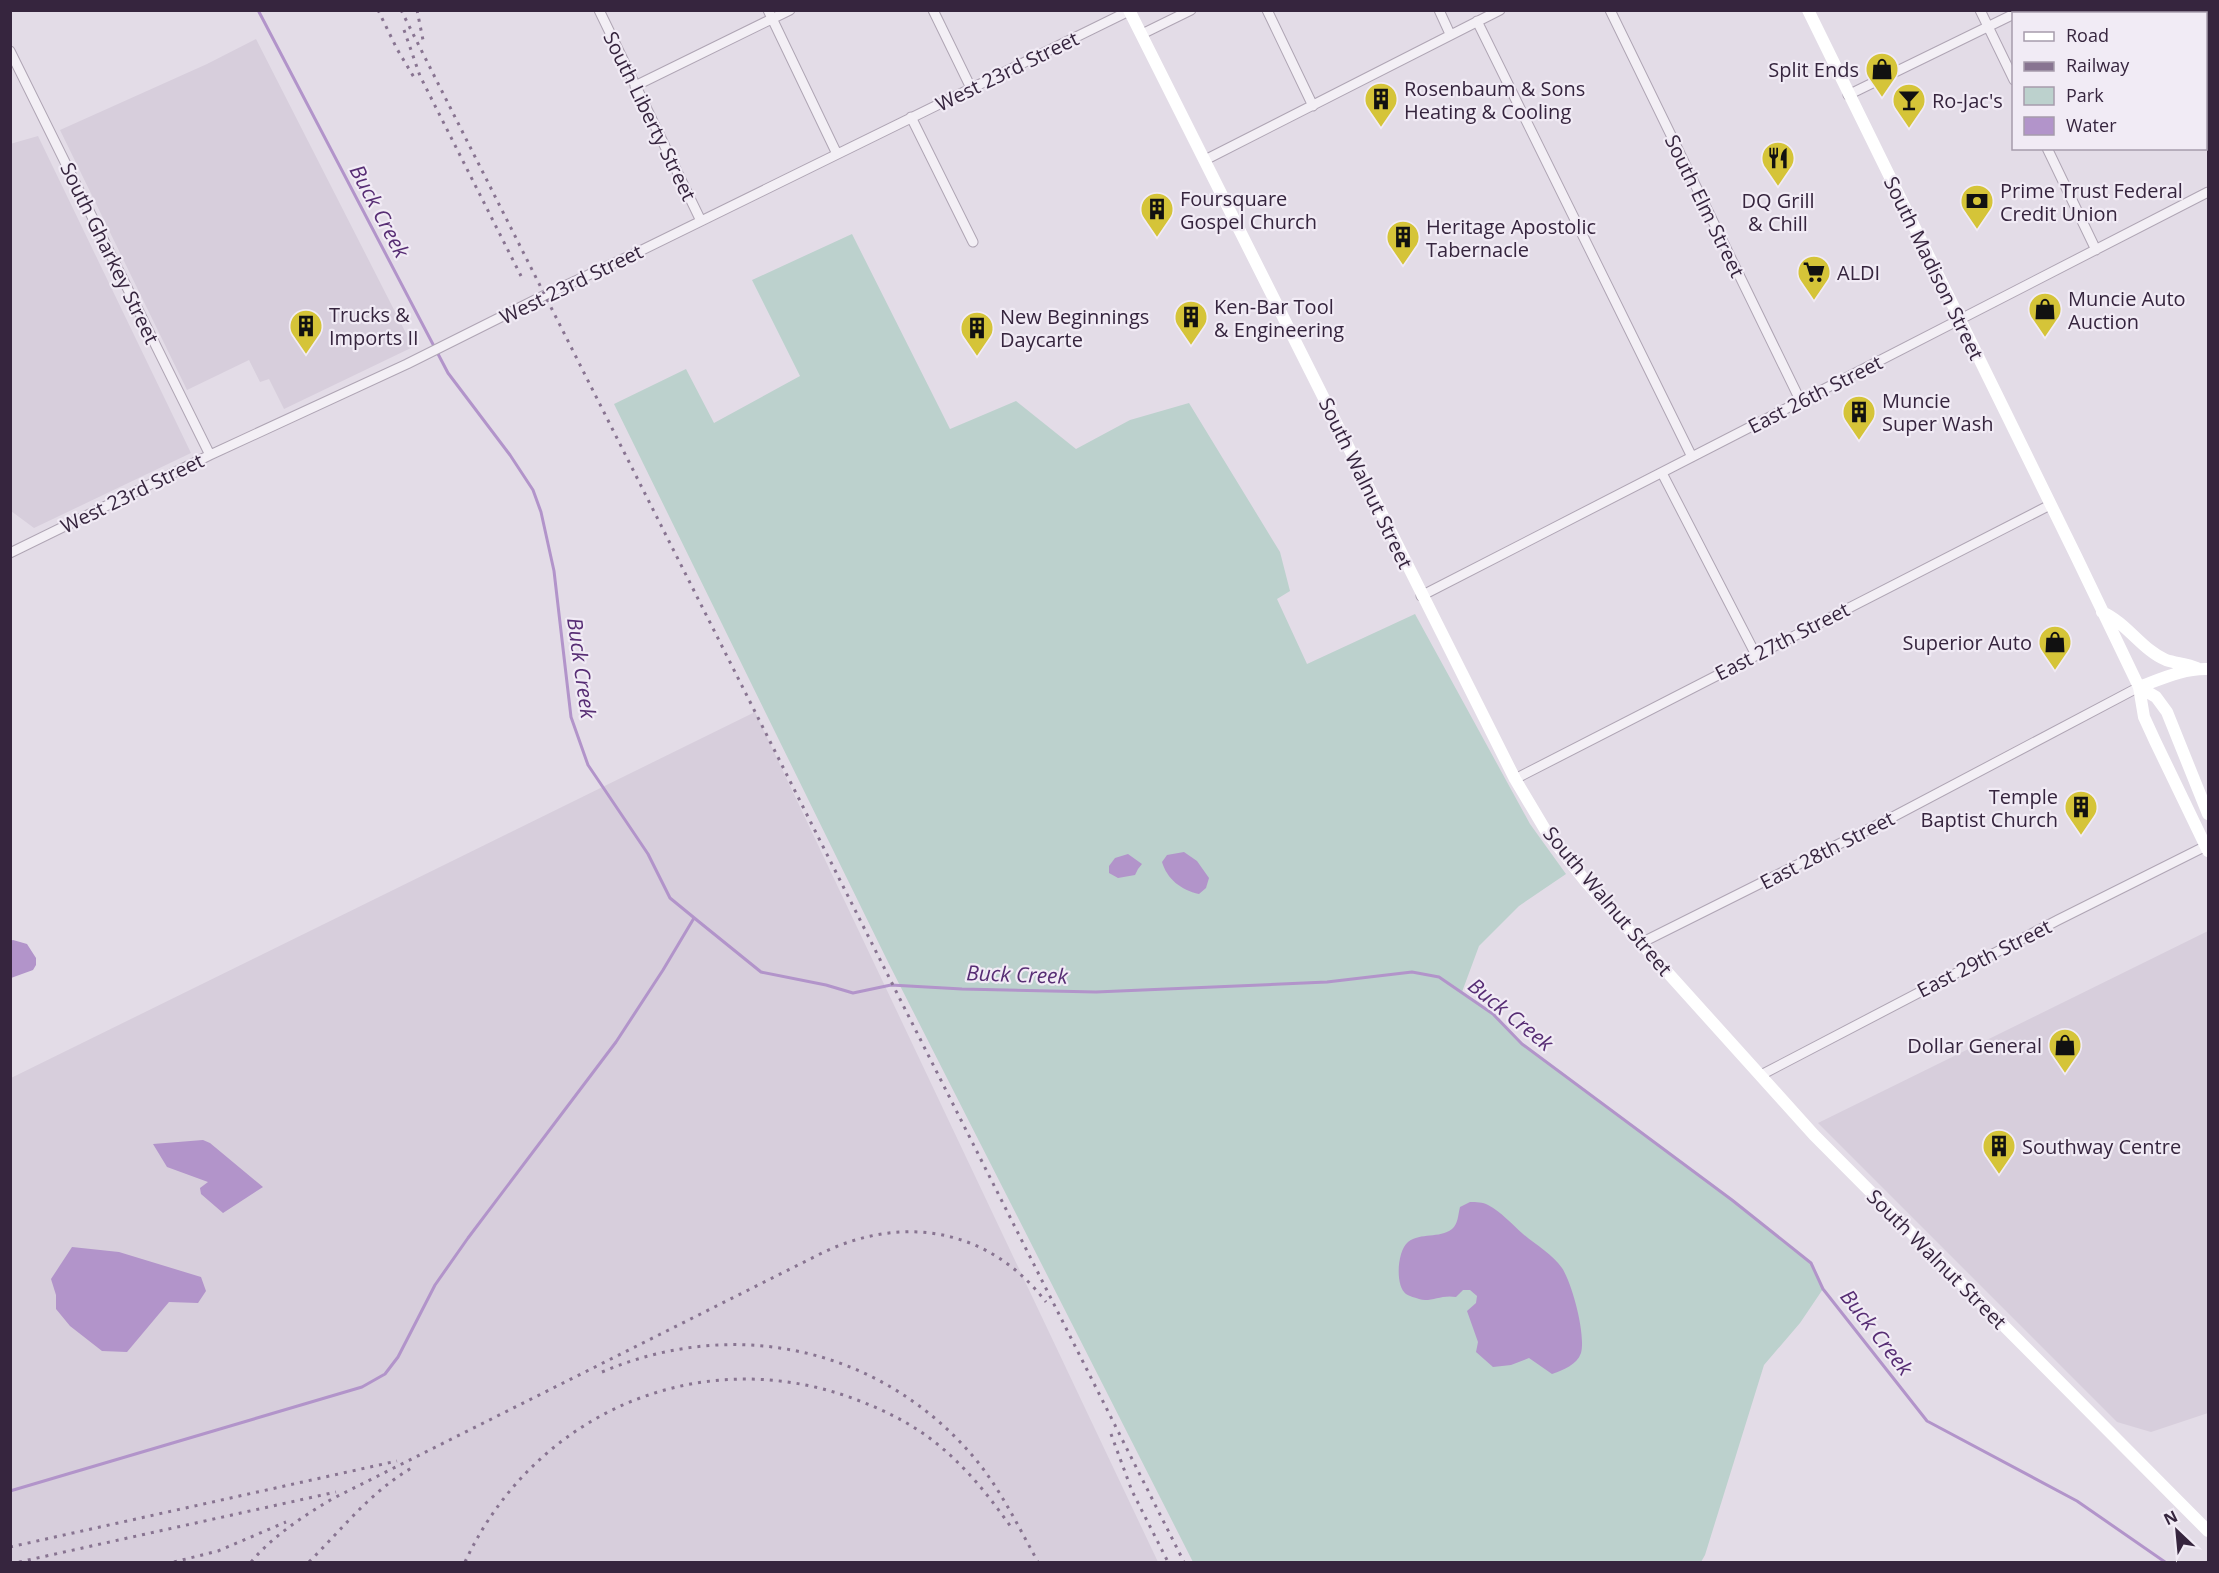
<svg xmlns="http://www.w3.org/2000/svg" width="2219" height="1573" font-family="'Open Sans',sans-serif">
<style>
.built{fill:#d7cedc}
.green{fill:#bcd1cd}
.water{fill:#b294ca}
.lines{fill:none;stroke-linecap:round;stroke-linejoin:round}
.stream{stroke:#b294ca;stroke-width:3}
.street-casing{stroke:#afa5b4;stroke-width:11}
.street{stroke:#f3eff5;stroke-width:9}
.secondary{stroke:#fff;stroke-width:12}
.rail{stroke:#887491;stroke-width:3;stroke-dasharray:3 6;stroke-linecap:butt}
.labels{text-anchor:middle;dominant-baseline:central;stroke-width:4.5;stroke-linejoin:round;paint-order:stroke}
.poi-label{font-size:20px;fill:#36253e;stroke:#f1ebf5;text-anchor:start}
.street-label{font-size:20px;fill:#36253e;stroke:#f1ebf5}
.water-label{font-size:21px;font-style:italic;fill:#572d74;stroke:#f1ebf5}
</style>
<rect width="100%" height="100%" fill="#e3dce7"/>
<path class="built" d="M 256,39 L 413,347 L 284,409 L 269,379 L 260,382 L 249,360 L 187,390 L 60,130 L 207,64 Z
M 38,136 L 191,453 L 34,528 L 11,511 L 10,144 Z
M 755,712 L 1158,1562 L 11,1562 L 11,1078 Z
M 2208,931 L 2208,1413 L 2151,1432 L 2117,1422 L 1818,1123 Z"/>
<path class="green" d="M 852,234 L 950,429 L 1016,401 L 1076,449 L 1130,420 L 1189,403 L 1280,552 L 1290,591 L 1277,599 L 1307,664 L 1415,614 L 1530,824 L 1566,874 L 1519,906 L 1479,946 L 1462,992 L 1493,1014 L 1522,1044 L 1725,1195 L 1811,1263 L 1823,1289 L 1800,1323 L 1764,1365 L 1705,1555 L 1701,1562 L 1193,1562 L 889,964 L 614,404 L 686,369 L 714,423 L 800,376 L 752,280 Z"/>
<path class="water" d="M 1184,852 L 1197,861 L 1209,878 L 1206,888 L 1199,894 C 1181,890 1167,879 1162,862 L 1167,855 Z
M 1128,854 L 1142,864 L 1138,869 L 1135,875 L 1118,878 L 1109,873 L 1109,866 L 1115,858 Z
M 13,940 L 27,944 L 36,958 L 36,965 L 33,970 L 11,978 L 10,941 Z
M 203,1140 L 210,1143 L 263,1187 L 223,1213 L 201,1194 L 200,1188 L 208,1182 L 167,1167 L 153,1144 Z
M 1470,1202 C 1476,1202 1483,1202 1488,1205 C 1501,1212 1512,1224 1523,1234 C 1536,1245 1552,1254 1562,1268 C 1572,1283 1586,1334 1581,1353 C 1577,1365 1563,1370 1552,1374 L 1529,1358 L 1511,1365 L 1493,1367 L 1476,1352 L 1478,1342 L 1467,1311 L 1476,1303 L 1477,1296 L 1470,1290 L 1463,1290 L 1456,1297 C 1441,1294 1430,1303 1419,1299 C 1416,1298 1409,1296 1406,1294 C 1395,1286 1397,1251 1408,1242 C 1421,1232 1439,1239 1452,1229 C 1458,1224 1458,1215 1460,1207 Z
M 72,1247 L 119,1252 L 201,1277 L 206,1291 L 198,1303 L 169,1302 L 127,1352 L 102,1351 L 70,1326 L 56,1309 L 56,1295 L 51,1279 Z"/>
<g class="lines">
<path class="stream" d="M 258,10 L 448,373 L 510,455 L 533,490 L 541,512 L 554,571 L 571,717 L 588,765 L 648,854 L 670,898 L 698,921 L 761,972 L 826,985 L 853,993 L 891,985 L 962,989 L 1096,992 L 1327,982 L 1412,972 L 1439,977 L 1493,1014 L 1522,1044 L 1732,1200 L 1811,1263 L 1823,1289 L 1927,1421 L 2077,1501 L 2165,1562
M 10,1491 L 362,1387 L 385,1374 L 398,1357 L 435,1285 L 468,1238 L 616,1042 L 663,970 L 694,918"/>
<g class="street-casing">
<path id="street" d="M 599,10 L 701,221
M 768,10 L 837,154
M 933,10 L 971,88
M 1267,10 L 1313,106
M 1439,10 L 1450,34
M 1610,10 L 1801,402
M 1980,10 L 2014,80
M 2147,10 L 2149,14
M 1477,21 L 1692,457
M 1142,34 L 1191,10
M 10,51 L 210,455
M 635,86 L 790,10
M 1848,95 L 2014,14
M 911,117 L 973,242
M 2206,128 L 2208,134
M 2047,148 L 2096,250
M 1205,160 L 1500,10
M 1662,473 L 1756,655
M 10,553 L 210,455 L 407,364 L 545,295 L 638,252 L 1129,11
M 1421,596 L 2208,192
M 1515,779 L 2050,505
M 1641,943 L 1887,820 L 2139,687
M 1761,1075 L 2058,920 L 2208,845"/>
</g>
<use href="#street" class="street"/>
<path class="secondary" d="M 1129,10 L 1515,779 L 1546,831 L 1586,882 L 1814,1135 L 2208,1531
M 1808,10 L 2076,556 L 2139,687 L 2144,717 L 2155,741 L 2208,851
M 2102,612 C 2127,623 2142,650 2166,660 C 2175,663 2187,664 2197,668
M 2139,687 L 2156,697 L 2167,712 L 2208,814
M 2139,687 C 2161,679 2184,668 2208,669"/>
<path class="rail" d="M 378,10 L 397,49 L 415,79
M 401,10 L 1184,1562
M 417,10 L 423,40
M 404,30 L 420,76 L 521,276
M 602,1372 C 736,1315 884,1348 977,1461 C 1002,1492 1019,1528 1038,1562
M 1111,1434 L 1132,1491 L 1168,1562
M 10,1547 L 397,1461
M 19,1562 L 336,1492
M 174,1562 L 218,1551 L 286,1522
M 251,1562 C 273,1536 302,1517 332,1499 L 824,1252 C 905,1214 990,1229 1046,1302
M 309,1562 C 343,1528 372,1490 415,1466
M 465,1562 C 534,1414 697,1342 852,1398 C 882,1409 911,1423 936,1443 C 966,1467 989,1496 1011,1527"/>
</g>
<defs>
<g id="shop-pin" transform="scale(1.725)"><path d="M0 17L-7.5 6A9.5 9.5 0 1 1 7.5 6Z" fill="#d5c438" stroke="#f1ebf5"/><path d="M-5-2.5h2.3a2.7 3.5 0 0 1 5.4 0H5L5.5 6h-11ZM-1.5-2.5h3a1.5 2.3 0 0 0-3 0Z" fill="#111"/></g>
<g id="building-pin" transform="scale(1.725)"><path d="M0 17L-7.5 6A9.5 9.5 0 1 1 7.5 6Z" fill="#d5c438" stroke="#f1ebf5"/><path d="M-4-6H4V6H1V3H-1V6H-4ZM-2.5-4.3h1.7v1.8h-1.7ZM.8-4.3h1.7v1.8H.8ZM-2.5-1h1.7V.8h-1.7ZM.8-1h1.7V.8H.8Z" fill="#111"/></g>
<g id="bar-pin" transform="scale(1.725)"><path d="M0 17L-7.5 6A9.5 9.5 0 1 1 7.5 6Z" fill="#d5c438" stroke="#f1ebf5"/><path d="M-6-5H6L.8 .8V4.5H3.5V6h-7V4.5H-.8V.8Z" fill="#111"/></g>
<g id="restaurant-pin" transform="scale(1.725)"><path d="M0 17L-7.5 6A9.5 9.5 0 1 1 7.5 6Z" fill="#d5c438" stroke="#f1ebf5"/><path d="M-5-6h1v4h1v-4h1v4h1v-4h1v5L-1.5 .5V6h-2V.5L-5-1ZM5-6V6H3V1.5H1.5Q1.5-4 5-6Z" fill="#111"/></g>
<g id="bank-pin" transform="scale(1.725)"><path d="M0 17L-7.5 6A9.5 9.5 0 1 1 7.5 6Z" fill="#d5c438" stroke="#f1ebf5"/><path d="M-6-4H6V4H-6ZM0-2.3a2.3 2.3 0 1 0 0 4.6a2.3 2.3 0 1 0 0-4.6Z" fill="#111"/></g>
<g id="supermarket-pin" transform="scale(1.725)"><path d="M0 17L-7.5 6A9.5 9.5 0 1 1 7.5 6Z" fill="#d5c438" stroke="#f1ebf5"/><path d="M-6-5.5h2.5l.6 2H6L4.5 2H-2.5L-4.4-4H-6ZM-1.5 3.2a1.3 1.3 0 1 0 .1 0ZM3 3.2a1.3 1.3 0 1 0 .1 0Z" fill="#111"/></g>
</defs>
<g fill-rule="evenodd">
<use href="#shop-pin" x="1882" y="69"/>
<use href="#building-pin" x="1381" y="99"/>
<use href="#bar-pin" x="1909" y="100"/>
<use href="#restaurant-pin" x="1778" y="158"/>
<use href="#bank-pin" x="1977" y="201"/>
<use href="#building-pin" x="1157" y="209"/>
<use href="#building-pin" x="1403" y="237"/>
<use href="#supermarket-pin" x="1814" y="272"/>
<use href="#shop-pin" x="2045" y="309"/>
<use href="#building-pin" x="1191" y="317"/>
<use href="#building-pin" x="306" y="326"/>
<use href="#building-pin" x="977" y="328"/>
<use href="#building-pin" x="1859" y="412"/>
<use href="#shop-pin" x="2055" y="642"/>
<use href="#building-pin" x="2081" y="807"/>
<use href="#shop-pin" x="2065" y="1045"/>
<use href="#building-pin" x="1999" y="1146"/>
</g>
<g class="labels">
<g class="poi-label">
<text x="1859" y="69" text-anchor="end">Split Ends</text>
<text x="1404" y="88">Rosenbaum &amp; Sons<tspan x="1404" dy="23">Heating &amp; Cooling</tspan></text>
<text x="1932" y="100">Ro-Jac's</text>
<text x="2000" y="190">Prime Trust Federal<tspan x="2000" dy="23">Credit Union</tspan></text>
<text x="1180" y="198">Foursquare<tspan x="1180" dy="23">Gospel Church</tspan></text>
<text x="1778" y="200" text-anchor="middle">DQ Grill<tspan x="1778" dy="23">&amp; Chill</tspan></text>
<text x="1426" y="226">Heritage Apostolic<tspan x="1426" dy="23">Tabernacle</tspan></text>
<text x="1837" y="272">ALDI</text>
<text x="2068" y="298">Muncie Auto<tspan x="2068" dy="23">Auction</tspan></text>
<text x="1214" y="306">Ken-Bar Tool<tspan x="1214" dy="23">&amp; Engineering</tspan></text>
<text x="329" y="314">Trucks &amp;<tspan x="329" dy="23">Imports II</tspan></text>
<text x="1000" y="316">New Beginnings<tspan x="1000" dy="23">Daycarte</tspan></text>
<text x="1882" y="400">Muncie<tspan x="1882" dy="23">Super Wash</tspan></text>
<text x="2032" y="642" text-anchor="end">Superior Auto</text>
<text x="2058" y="796" text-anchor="end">Temple<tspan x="2058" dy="23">Baptist Church</tspan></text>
<text x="2042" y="1045" text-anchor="end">Dollar General</text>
<text x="2022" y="1146">Southway Centre</text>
</g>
<g class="street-label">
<text transform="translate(1007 71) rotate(-26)">West 23rd Street</text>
<text transform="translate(650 116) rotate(64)">South Liberty Street</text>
<text transform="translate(1705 206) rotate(64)">South Elm Street</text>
<text transform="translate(110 253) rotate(64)">South Gharkey Street</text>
<text transform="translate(1934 268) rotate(64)">South Madison Street</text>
<text transform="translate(571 284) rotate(-26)">West 23rd Street</text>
<text transform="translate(1815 394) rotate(-27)">East 26th Street</text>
<text transform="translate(1366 483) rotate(64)">South Walnut Street</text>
<text transform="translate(132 493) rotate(-26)">West 23rd Street</text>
<text transform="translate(1782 641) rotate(-27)">East 27th Street</text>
<text transform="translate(1827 850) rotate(-27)">East 28th Street</text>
<text transform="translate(1608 901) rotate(50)">South Walnut Street</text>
<text transform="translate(1984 958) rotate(-27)">East 29th Street</text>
<text transform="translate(1937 1259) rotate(45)">South Walnut Street</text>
</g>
<g class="water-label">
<text transform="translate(380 211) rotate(62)">Buck Creek</text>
<text transform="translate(582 668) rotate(82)">Buck Creek</text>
<text transform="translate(1017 974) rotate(2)">Buck Creek</text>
<text transform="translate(1511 1014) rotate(39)">Buck Creek</text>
<text transform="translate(1877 1332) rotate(52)">Buck Creek</text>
</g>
</g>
<rect width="2219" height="1573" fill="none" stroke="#36253e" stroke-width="24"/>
<rect x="2012" y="12" width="195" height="138" fill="#f1ebf5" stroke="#a69cac" stroke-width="1.5"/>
<rect x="2024" y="32" width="30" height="9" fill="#ffffff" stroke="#a69cac" stroke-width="1.5"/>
<text x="2066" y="42" font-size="18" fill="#36253e">Road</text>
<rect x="2024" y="62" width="30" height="9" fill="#887491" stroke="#a69cac" stroke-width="1.5"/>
<text x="2066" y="72" font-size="18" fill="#36253e">Railway</text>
<rect x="2024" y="87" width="30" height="18" fill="#bcd1cd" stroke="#a69cac" stroke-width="1.5"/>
<text x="2066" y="102" font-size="18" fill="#36253e">Park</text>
<rect x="2024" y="117" width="30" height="18" fill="#b294ca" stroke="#a69cac" stroke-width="1.5"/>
<text x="2066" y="132" font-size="18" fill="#36253e">Water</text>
<g transform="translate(2177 1531) rotate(334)" stroke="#f1ebf5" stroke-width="4.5" paint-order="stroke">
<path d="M0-4.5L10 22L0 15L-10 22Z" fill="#36253e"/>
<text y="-9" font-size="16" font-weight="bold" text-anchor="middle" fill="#36253e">N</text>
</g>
</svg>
